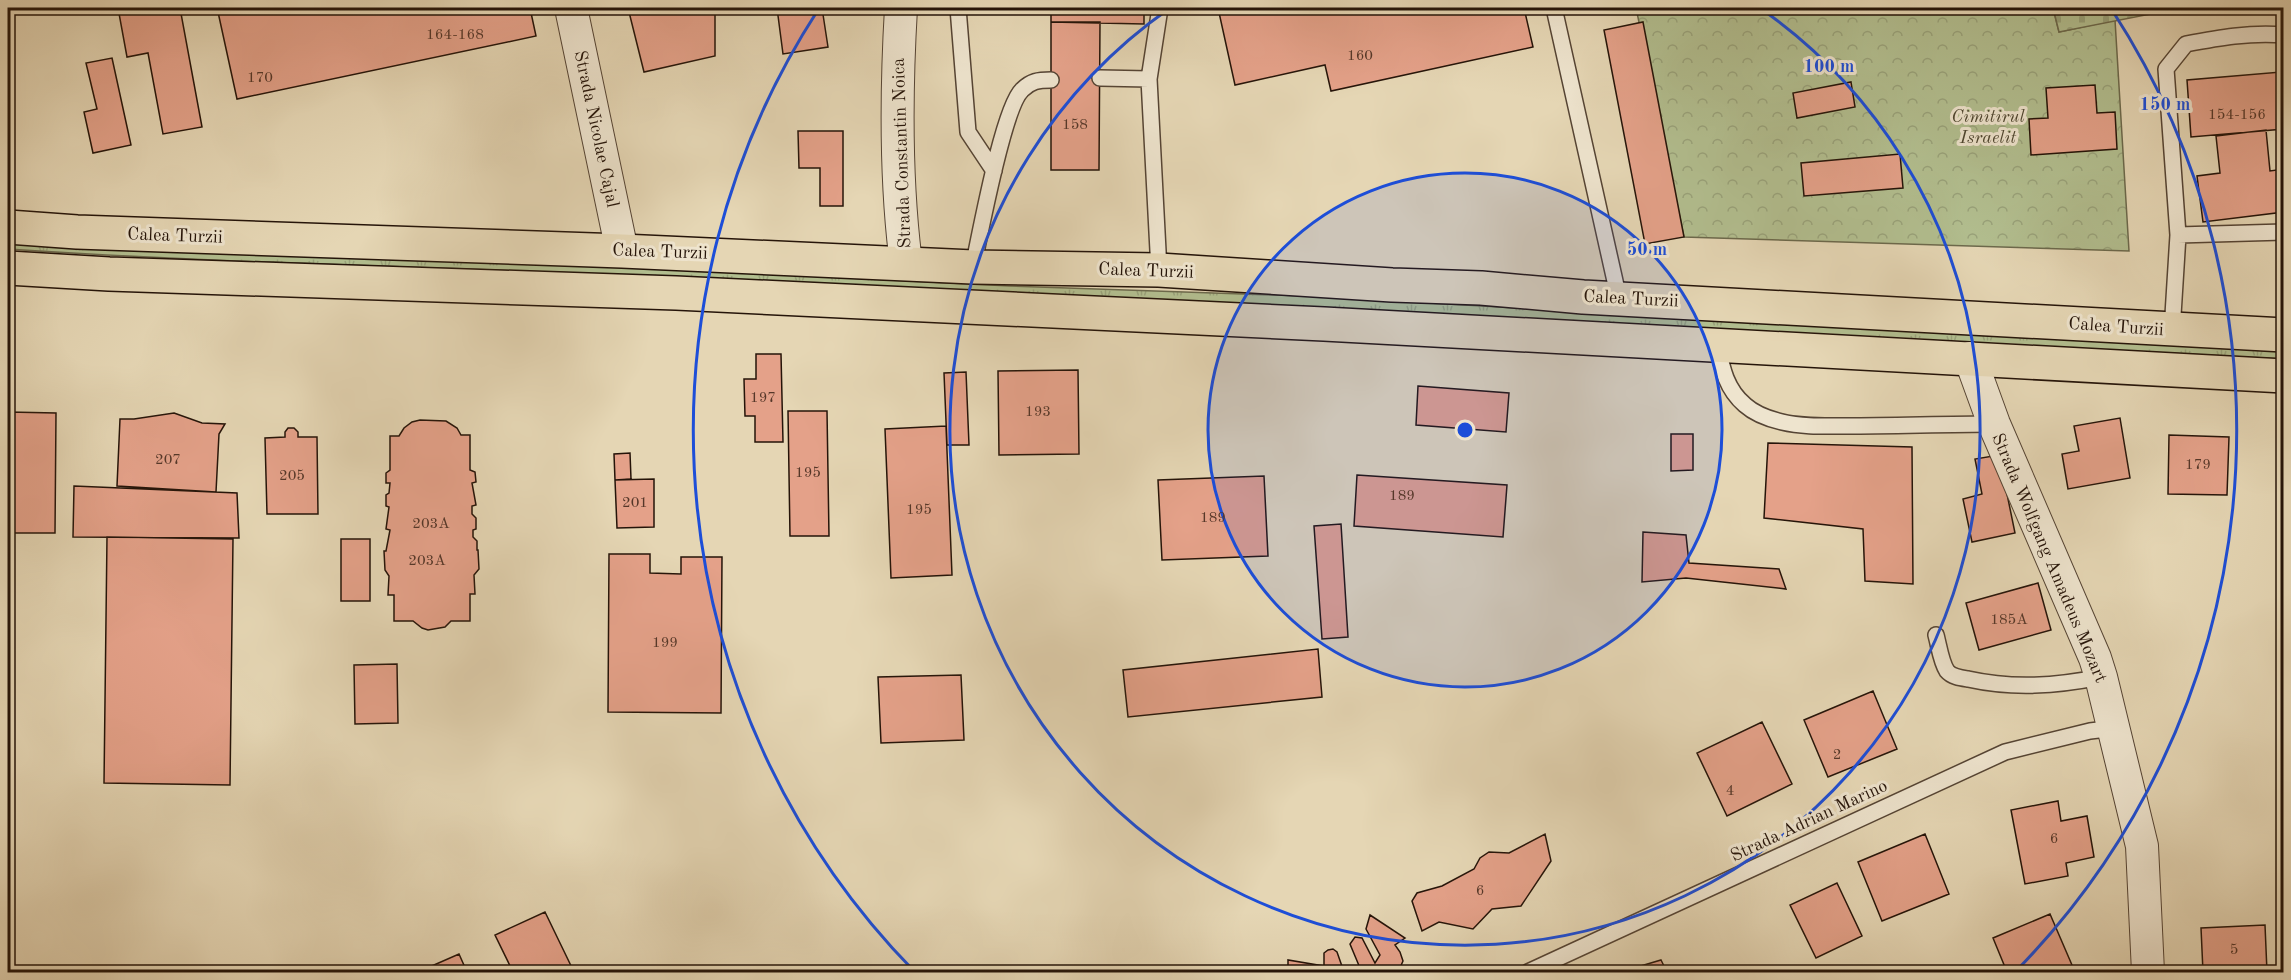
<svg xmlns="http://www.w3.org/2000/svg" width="2291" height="980" font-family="'Old Standard TT',serif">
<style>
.grass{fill:url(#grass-tufts);stroke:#6c694c;stroke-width:1.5}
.forest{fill:url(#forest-crowns);stroke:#6c694c;stroke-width:1.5}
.cemetery{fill:url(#cemetery-stones);stroke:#6c694c;stroke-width:1.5}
.building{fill:#e4a189;stroke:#251409;stroke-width:1.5}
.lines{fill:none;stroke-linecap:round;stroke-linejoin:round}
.service-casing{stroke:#554434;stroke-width:18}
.minor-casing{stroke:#554434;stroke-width:34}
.primary-casing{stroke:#251409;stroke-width:36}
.service{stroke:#eee4ce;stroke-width:15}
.minor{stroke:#eee4ce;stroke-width:32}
.primary{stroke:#e5d6b4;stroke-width:33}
.ring{fill:none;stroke:#1d4ed8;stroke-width:3}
.labels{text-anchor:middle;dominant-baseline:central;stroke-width:6;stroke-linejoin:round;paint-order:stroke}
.number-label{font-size:15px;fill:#553729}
.park-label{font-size:18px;font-style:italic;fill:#4f4731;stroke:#eee4ce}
.street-label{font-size:18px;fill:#251409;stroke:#eee4ce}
.centre{fill:#1d4ed8;stroke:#eee4ce;stroke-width:3}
.ring-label{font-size:18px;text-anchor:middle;font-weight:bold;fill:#1d4ed8;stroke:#eee4ce;stroke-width:6;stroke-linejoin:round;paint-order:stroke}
</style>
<defs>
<pattern id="grass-tufts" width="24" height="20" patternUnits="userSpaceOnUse" patternTransform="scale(1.5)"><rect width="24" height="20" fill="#b2be8f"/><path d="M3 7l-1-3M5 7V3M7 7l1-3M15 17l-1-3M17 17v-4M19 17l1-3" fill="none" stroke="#99a27a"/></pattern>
<pattern id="forest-crowns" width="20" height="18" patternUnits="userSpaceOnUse" patternTransform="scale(1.5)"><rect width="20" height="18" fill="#b2be8f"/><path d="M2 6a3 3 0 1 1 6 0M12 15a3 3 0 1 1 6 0" fill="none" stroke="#99a27a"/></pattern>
<pattern id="cemetery-stones" width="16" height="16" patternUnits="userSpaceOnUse" patternTransform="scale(1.5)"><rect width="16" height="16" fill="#b2be8f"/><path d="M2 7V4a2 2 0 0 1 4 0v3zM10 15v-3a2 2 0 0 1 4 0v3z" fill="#99a27a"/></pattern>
</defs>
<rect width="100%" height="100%" fill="#e5d6b4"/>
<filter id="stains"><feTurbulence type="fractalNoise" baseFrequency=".00333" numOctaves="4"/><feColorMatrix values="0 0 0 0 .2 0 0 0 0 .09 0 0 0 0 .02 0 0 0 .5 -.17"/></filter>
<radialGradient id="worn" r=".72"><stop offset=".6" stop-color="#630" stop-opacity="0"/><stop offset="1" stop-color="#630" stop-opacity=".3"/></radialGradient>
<path class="grass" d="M 8,243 L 137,250 L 628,267 L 1010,286 L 1305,296 L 2283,351 L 2283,359 C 1731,327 1178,299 625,275 C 419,266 213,263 8,249 Z"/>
<path class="forest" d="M 1636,8 L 2053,8 L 2059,32 L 2115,20 L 2129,251 L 1684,237 Z"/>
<path class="cemetery" d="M 2053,8 L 2181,8 L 2059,32 Z"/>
<path class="building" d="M 118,8 L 180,8 L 202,127 L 163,134 L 148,53 L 127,57 Z
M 240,8 L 530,8 L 536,36 L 237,99 L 218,12 Z
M 628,8 L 715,8 L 715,56 L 644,72 Z
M 777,8 L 822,8 L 828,47 L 783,54 Z
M 1051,8 L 1144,8 L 1144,24 L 1051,22 Z
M 1218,8 L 1524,8 L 1533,47 L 1331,91 L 1325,65 L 1235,85 Z
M 1051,22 L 1100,22 L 1099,170 L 1051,170 Z
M 1643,22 L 1684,237 L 1645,244 L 1604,30 Z
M 112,58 L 131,145 L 93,153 L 84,112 L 97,109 L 86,63 Z
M 2281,72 L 2284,129 L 2191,137 L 2187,80 Z
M 1851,82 L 1855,107 L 1797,118 L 1793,93 Z
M 2095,85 L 2097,113 L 2115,112 L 2117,149 L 2031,155 L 2029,119 L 2048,118 L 2046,88 Z
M 2266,130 L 2270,171 L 2284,169 L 2284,212 L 2203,222 L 2197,176 L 2220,173 L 2216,136 Z
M 798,131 L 843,131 L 843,206 L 820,206 L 820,168 L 799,168 Z
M 1900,154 L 1903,188 L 1804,196 L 1801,163 Z
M 756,354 L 781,354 L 783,442 L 755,442 L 755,416 L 745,416 L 744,379 L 756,379 Z
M 1078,370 L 1079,454 L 999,455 L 998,371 Z
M 966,372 L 969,445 L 947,445 L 944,373 Z
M 1418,386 L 1509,393 L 1506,432 L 1416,425 Z
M 788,411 L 827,411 L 829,536 L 790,536 Z
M 8,412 L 56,413 L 55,533 L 8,533 Z
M 174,413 L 202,423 L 225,424 L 219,434 L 216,492 L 117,486 L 120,419 L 134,419 Z
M 2120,418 L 2130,478 L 2068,489 L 2062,454 L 2079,451 L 2074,426 Z
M 420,420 L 446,421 L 457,428 L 461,435 L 470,435 L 470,470 L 475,472 L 476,482 L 472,483 L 476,505 L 472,506 L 472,514 L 476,518 L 476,529 L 473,530 L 473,537 L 477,541 L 477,550 L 478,550 L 479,569 L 474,575 L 475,594 L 470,594 L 470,621 L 451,621 L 445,627 L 428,630 L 422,628 L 413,621 L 394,621 L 394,595 L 388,595 L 389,576 L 385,570 L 384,551 L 386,551 L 390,530 L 386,529 L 389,507 L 386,506 L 386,495 L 389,493 L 390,483 L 386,483 L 386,473 L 390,470 L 390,436 L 399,436 L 404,428 L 412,422 Z
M 946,426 L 952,575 L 891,578 L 885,429 Z
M 288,428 L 294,428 L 298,432 L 298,437 L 317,437 L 318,514 L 267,514 L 265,438 L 285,437 L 285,432 Z
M 1671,434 L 1693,434 L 1693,470 L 1671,471 Z
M 2169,435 L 2229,437 L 2227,495 L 2168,494 Z
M 1768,443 L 1912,447 L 1913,584 L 1865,581 L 1863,529 L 1764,518 Z
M 630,453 L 631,479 L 615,480 L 614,454 Z
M 1999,455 L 2015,533 L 1972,542 L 1963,499 L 1982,494 L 1975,459 Z
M 1357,475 L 1507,485 L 1503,537 L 1354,526 Z
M 1264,476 L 1268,556 L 1162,560 L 1158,480 Z
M 654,479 L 654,527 L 617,528 L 615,480 Z
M 74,486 L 237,493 L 239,538 L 73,537 Z
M 1341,524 L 1348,637 L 1322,639 L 1314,526 Z
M 1643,532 L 1686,535 L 1689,563 L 1779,569 L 1786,589 L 1686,578 L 1642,582 Z
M 107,537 L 233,539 L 230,785 L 104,783 Z
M 341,539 L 370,539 L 370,601 L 341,601 Z
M 609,554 L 650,554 L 650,573 L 681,574 L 681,557 L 722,557 L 721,713 L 608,712 Z
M 2038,583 L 2051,630 L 1979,650 L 1966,603 Z
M 1318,649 L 1322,697 L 1128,717 L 1123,670 Z
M 397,664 L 398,723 L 355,724 L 354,665 Z
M 961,675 L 964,740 L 881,743 L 878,677 Z
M 1873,691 L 1897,749 L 1828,777 L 1804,720 Z
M 1762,722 L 1792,784 L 1727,816 L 1697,753 Z
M 2058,801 L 2061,821 L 2087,816 L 2094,857 L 2066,863 L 2068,876 L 2025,884 L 2011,810 Z
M 1545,834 L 1551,861 L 1521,906 L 1492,909 L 1473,929 L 1439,922 L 1422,931 L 1412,901 L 1417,893 L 1442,886 L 1474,869 L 1480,858 L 1489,852 L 1509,853 Z
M 1925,834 L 1949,894 L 1882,921 L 1858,862 Z
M 1837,883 L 1862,936 L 1816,958 L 1790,905 Z
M 545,912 L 574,972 L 513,972 L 495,935 Z
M 2050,914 L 2075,972 L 2007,972 L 1993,938 Z
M 1370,915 L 1405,938 L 1395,945 L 1400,952 L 1403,961 L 1399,970 L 1400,972 L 1348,972 L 1360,968 L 1350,944 L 1355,937 L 1362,938 L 1375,963 L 1380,955 L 1366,929 Z
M 2265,925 L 2267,972 L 2203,972 L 2201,928 Z
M 1333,949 L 1337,952 L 1344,972 L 1288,972 L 1288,960 L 1324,966 L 1324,953 L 1328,950 Z
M 459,954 L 467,972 L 418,972 Z
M 1661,960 L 1667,972 L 1627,972 L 1627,970 Z"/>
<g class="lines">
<g class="service-casing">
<path id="service" d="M 958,8 L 968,132 L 994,171
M 1554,8 L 1619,299
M 1100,78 L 1149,79 L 1159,270
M 1149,79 L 1160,8
M 2178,235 L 2166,69 L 2186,44 C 2218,38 2250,32 2284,35
M 973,267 C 980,235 1003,108 1022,90 C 1031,81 1038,80 1051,80
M 2172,331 L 2178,235 L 2284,232
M 1717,344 C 1722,368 1726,389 1745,405 C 1755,414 1769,419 1782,422 C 1803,427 1825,426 1846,426 C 1896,426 1944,424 1994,424
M 1936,635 C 1939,646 1941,662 1947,671 C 1952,677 1961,678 1968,679 C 2013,689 2056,686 2101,677
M 1528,972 L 2005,752 L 2090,731 L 2115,728"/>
</g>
<g class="minor-casing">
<path id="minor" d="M 571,8 L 622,251
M 901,8 C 896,93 895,178 906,263
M 1970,358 L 1994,424 L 2095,658 L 2101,677 L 2142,846 L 2148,972"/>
</g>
<g class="primary-casing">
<path id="primary" d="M 8,227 L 77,232 L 622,251 L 973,267 L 1159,270 L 1392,285 L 1481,288 L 1583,297 L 2284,335
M 8,268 L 109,274 L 676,293 L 1324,324 L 2284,376"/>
</g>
<use href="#service" class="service"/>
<use href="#minor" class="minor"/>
<use href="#primary" class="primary"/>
</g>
<circle cx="1465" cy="430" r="257" fill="#1d4ed8" fill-opacity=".12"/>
<g class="ring">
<circle cx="1465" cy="430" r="257"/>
<path d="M1760 8A515 515 0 1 1 1170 8"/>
<path d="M914 971A772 772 0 0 1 818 10M2112 10A772 772 0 0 1 2016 971"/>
</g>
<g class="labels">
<g class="number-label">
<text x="455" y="35">164-168</text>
<text x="1360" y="56">160</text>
<text x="260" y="78">170</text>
<text x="2237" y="115">154-156</text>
<text x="1075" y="125">158</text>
<text x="763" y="398">197</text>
<text x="1038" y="412">193</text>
<text x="168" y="460">207</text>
<text x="2198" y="465">179</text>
<text x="808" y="473">195</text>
<text x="292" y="476">205</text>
<text x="1402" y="496">189</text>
<text x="635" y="503">201</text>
<text x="919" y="510">195</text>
<text x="1213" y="518">189</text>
<text x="431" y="524">203A</text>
<text x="427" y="561">203A</text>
<text x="2009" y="620">185A</text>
<text x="665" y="643">199</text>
<text x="1837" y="755">2</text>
<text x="1730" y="791">4</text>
<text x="2054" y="839">6</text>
<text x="1480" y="891">6</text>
<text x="2234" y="950">5</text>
</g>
<g class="park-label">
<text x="1988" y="117">Cimitirul<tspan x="1988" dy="21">Israelit</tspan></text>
</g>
<g class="street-label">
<text transform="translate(596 129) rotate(78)">Strada Nicolae Cajal</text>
<text transform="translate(902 153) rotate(-92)">Strada Constantin Noica</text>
<text transform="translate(175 236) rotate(2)">Calea Turzii</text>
<text transform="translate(660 252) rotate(2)">Calea Turzii</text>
<text transform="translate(1146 271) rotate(2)">Calea Turzii</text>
<text transform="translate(1631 299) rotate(3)">Calea Turzii</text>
<text transform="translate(2116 327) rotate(4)">Calea Turzii</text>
<text transform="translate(2049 558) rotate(67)">Strada Wolfgang Amadeus Mozart</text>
<text transform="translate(1809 821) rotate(-25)">Strada Adrian Marino</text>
</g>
</g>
<circle cx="1465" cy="430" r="9" class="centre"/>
<g class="ring-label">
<text x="1829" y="72">100 m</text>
<text x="2165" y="110">150 m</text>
<text x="1647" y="255">50 m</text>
</g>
<rect width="2291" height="980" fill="none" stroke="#e5d6b4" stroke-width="30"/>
<rect x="9" y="9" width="2273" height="962" fill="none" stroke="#251409" stroke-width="3"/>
<rect x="15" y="15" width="2261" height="950" fill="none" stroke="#251409" stroke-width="1.5"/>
<rect width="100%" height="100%" filter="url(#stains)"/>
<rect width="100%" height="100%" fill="url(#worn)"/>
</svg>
